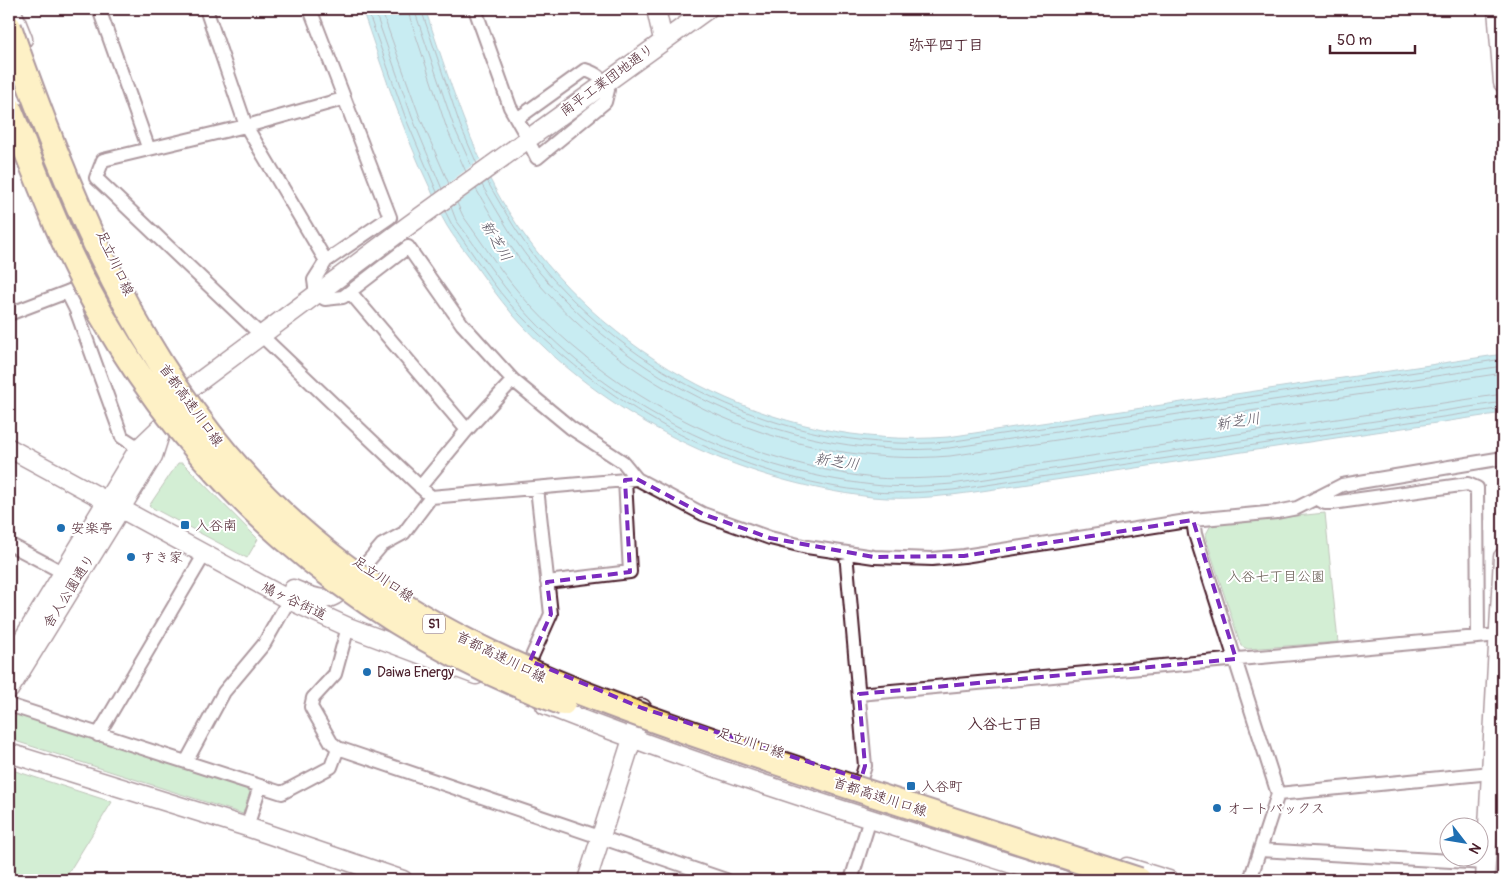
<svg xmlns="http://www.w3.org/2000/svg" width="1512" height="889" font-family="Pangolin,'Klee One',sans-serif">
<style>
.green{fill:#9ed9a0;stroke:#747c66}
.water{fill:#86d6e3;stroke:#6e8d99}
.pier{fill:#fff}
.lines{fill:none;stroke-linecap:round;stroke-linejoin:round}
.shore{stroke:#626875;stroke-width:1}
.street-casing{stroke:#4a1f2b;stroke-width:16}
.secondary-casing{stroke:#4a1f2b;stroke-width:21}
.street{stroke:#fff;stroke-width:12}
.secondary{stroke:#fff;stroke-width:18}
.highway-bridge-casing{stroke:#4a1f2b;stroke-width:28;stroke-linecap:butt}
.highway-bridge{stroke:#fde080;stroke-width:24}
.marked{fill:none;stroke:#7b2cbf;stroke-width:4;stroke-dasharray:10 6;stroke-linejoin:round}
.poi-dot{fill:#1f6fb2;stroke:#fff;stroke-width:2}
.labels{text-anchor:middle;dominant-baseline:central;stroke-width:4;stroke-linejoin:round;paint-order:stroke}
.shield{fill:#fff;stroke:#80626b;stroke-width:1}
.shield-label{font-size:12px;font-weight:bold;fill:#4a1f2b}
.street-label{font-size:14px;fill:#4a1f2b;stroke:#fff}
.poi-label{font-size:14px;fill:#4a1f2b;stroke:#fff;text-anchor:start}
.park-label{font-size:14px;fill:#63574e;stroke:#fff}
.neighbourhood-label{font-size:15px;font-weight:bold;fill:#4a1f2b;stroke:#fff}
.water-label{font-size:15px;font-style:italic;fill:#5c5662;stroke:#fff}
</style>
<rect width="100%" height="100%" fill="#fff"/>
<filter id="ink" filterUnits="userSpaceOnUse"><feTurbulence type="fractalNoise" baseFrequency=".02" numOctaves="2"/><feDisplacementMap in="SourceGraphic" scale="10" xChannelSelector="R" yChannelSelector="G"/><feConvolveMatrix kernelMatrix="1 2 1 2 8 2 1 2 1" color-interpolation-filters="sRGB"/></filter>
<g filter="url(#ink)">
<path class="green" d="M 178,463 L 183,463 L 258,539 L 247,558 L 149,506 Z
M 1325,513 L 1338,642 L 1248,649 L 1241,646 L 1205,536 L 1211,525 Z
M 17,714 L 248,787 L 250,792 L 243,814 L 9,739 L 9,728 Z
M 9,769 L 112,802 L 64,880 L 9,880 Z"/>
<path class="water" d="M 362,9 L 425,9 C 449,77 469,149 508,211 C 601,358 774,451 948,437 L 1503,354 L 1503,413 L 995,489 C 955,495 913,501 872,497 C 738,482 603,417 513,315 C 498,297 484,278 471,259 C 463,248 454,238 447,226 C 440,215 436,202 431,190 C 403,132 383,70 362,9 Z"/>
<path class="pier" d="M 482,158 L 493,177 L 440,216 L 431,196 Z
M 1500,352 L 1503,352 L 1503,415 L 1496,417 Z"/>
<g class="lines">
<path class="shore" d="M 367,9 L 406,119 L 437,192
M 374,9 L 412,117 L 442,189
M 381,9 L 419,115 L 449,184
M 407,9 L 447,129 L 466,172
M 414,9 L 454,127 L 472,167
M 421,9 L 460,125 L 477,164
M 487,181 C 505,212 522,242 545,270 C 644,385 795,454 948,442 L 1503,359
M 482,185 C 500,216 517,246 540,273 C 640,390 795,461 949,448 L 1503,366
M 476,189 C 494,220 511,250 534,278 C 634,397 794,469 950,456 L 1503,373
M 457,203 L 463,216 C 484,245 504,277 529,304 C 603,384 700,439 805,465 C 828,471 853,476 876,478 C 901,480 926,478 952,477 L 1503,394
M 451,207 L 456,220 C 478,249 498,281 522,308 C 611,408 741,470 873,485 C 899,488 926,486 952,484 L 1503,402
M 445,211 L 451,223 C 473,253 493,287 519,314 C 612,411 738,479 874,492 C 900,494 927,492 953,490 L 1503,408"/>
<g class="street-casing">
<path id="street" d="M 99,9 L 148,147
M 206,9 L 246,126 L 326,261
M 310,9 L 390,217 L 326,261 L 314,280 L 316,294 L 325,299 L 343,297 L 408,247 L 462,324 L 513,380 L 571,428 L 623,462 L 637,479 L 703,514 L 770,538 L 807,547 L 874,557 L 932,559 L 964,556 L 1193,520 L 1277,512 L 1297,508 L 1342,485 L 1503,458
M 475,9 L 510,107 L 523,130
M 343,99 L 254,124 L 103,160 L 96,178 L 431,497 L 637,479
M 517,119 L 585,70 C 598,74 602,78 608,90 L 605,102 L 537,158 L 532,148
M 77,288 L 67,292 L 76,310 L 122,437 L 139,448
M 350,292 L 467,430
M 9,314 L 67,292
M 420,487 L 467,430 L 513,380
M 1316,498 L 1325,503 L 1332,503 L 1468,484 L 1477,488 L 1478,637
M 1193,520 L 1195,534 L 1278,794 L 1250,880
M 9,544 L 64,573
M 846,553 L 865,766 L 861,779
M 363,567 L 382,545 L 404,533 L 431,497
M 547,582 L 630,572 L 625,480
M 348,627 L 335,674 L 313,698 L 311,707 L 331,742 L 338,748 L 726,880
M 530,661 L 551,614 L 537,488
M 859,694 L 1499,635
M 9,705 L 282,793 L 331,767 L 338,748
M 98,735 L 204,555
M 186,762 L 224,692 L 264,644 L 289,600
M 1278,794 L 1491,773
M 247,827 L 260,786
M 1260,850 L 1486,863
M 851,880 L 870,819"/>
</g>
<g class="secondary-casing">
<path id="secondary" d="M 11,9 L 23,39
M 656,9 L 663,40
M 1497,9 L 1503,83
M 9,448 L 289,600 L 348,627 L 476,675
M 293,589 C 323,602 330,605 352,579
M 9,662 L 139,448 L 163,425 L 188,390 L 409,225 L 708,9
M 9,690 L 153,456 L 162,428
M 545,705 C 714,772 889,825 1063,880
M 9,753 L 247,827 L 403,880
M 1127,867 L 1169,880
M 587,880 L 642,708
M 1485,880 L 1503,557"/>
</g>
<use href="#street" class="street"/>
<use href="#secondary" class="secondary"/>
<g class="highway-bridge-casing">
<path id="highway-bridge" d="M 9,27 C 62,178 123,331 227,455 C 368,623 558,688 758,756 C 885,799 1012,839 1139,880
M 9,108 C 33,166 55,227 84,283 C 188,481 354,625 563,703"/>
</g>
<use href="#highway-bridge" class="highway-bridge"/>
</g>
</g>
<path d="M0 0H1512V889H0ZM 637,479 L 703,514 L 770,538 L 874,557 L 964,556 L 1193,520 L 1236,659 L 859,694 L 865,766 L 861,779 L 642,708 L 530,661 L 551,614 L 547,582 L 630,572 L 625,480 Z" fill="#fff" fill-opacity=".55" fill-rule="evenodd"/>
<path class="marked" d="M 637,479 L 703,514 L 770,538 L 874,557 L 964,556 L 1193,520 L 1236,659 L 859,694 L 865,766 L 861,779 L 642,708 L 530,661 L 551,614 L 547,582 L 630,572 L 625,480 Z"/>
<g class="poi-dot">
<rect x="180" y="520" width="10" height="10" rx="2.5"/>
<circle cx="61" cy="528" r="5"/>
<circle cx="131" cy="557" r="5"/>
<circle cx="367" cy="672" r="5"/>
<rect x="906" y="781" width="10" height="10" rx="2.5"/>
<circle cx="1217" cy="808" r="5"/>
</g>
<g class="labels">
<rect class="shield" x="423" y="614.5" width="22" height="19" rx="4"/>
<g class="shield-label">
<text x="434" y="624">S1</text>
</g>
<g class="street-label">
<text transform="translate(607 80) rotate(-36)">南平工業団地通り</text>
<text transform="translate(115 263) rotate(65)">足立川口線</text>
<text transform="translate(191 405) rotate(54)">首都高速川口線</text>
<text transform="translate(383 579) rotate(34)">足立川口線</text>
<text transform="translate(69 591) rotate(-58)">舎人公園通り</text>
<text transform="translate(294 601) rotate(25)">鳩ヶ谷街道</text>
<text transform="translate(501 657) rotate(26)">首都高速川口線</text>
<text transform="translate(751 743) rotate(18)">足立川口線</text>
<text transform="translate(880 797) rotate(18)">首都高速川口線</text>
</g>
<g class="poi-label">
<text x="195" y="525">入谷南</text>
<text x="71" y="528">安楽亭</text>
<text x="141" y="557">すき家</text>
<text x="377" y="672">Daiwa Energy</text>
<text x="921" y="786">入谷町</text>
<text x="1227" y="808">オートバックス</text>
</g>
<g class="park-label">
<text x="1276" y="576">入谷七丁目公園</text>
</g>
<g class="neighbourhood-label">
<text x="946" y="45">弥平四丁目</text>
<text x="1005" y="724">入谷七丁目</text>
</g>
<g class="water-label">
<text transform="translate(496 241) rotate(59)">新芝川</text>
<text transform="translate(1238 422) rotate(-9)">新芝川</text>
<text transform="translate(837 462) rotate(8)">新芝川</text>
</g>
</g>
<rect width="1512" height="889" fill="none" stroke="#fff" stroke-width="30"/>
<rect x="15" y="15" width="1482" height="859" fill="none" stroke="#4a1f2b" stroke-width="2" filter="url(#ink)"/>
<g transform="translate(1464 842) rotate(121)"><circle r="24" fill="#ffffff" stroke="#b7a5aa"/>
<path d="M0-4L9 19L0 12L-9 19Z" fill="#1f6fb2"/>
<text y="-8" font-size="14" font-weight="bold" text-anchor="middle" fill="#4a1f2b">N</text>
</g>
<path d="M1330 45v8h85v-8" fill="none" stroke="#4a1f2b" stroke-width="2.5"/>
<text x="1337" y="45" font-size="15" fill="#4a1f2b" stroke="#ffffff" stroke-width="4" paint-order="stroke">50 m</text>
</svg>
